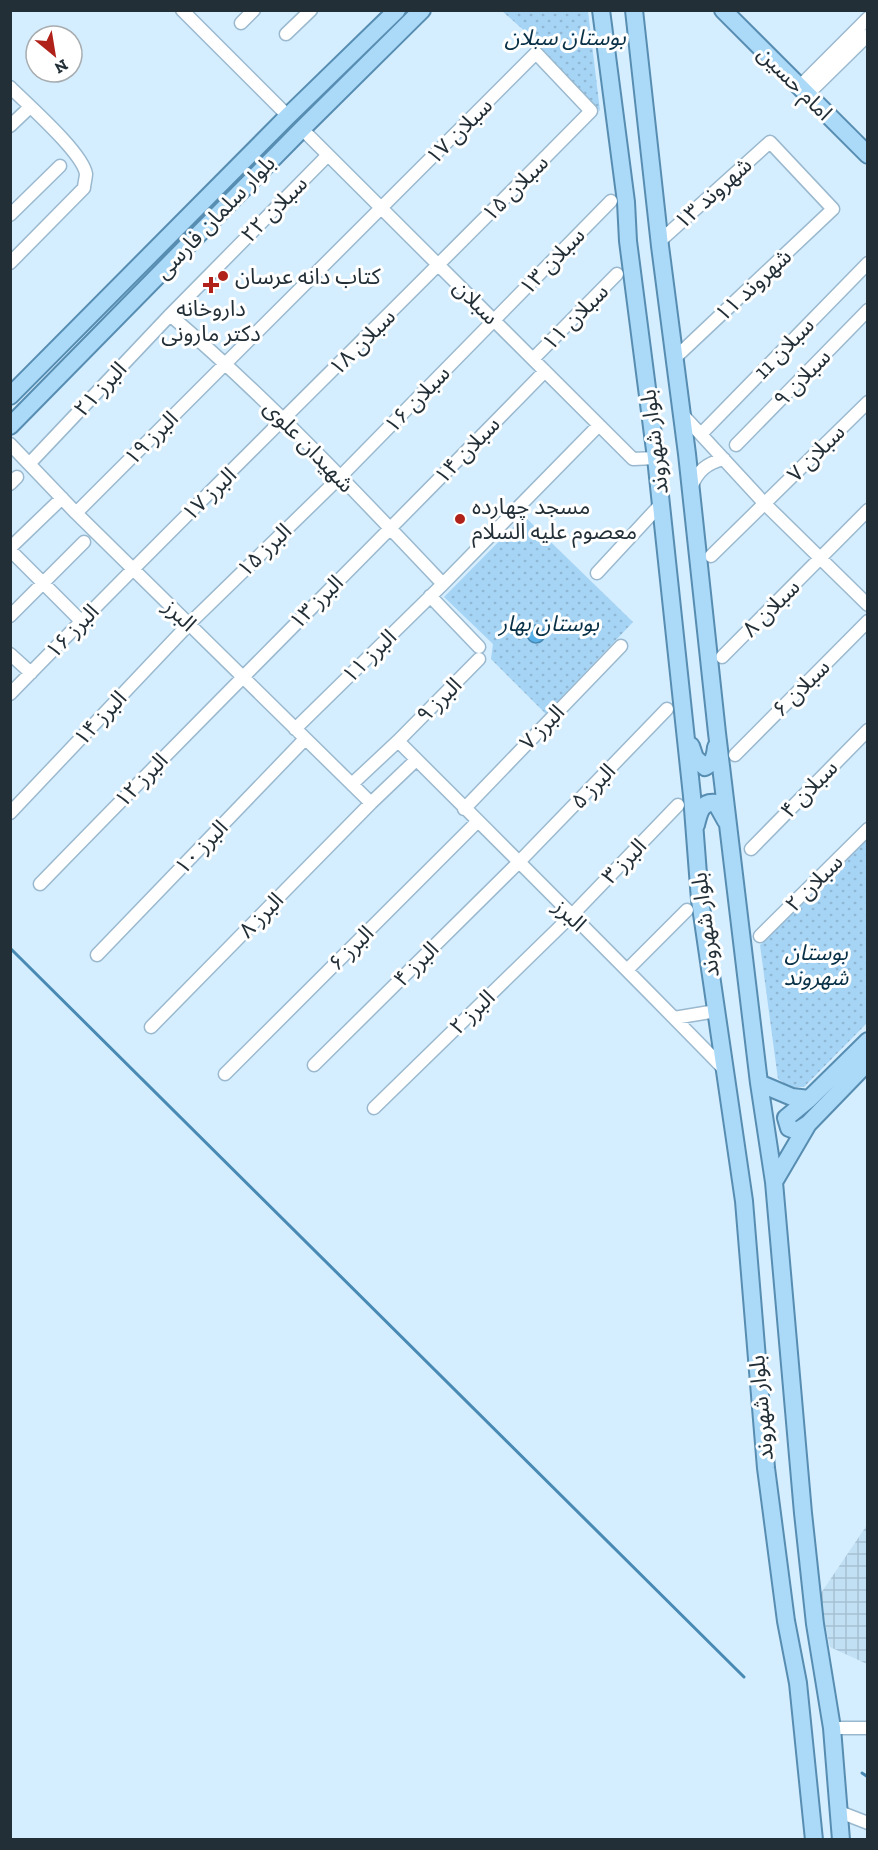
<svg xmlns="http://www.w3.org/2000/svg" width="878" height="1850" font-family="'Zilla Slab','Noto Sans Arabic',serif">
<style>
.industrial{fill:url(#industrial-grid)}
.park{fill:url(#park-dots)}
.water{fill:url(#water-ripples);stroke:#488ab3;stroke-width:1.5}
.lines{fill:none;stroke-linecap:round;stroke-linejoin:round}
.stream{stroke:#488ab3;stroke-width:3}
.minor-casing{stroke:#9bb9ce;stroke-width:15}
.major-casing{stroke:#578db1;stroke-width:20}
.minor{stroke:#fff;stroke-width:12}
.major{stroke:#abd9f8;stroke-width:16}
.poi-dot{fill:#b0211a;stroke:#fff;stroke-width:2}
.labels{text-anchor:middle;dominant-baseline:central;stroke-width:6;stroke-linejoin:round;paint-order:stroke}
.park-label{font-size:22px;font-style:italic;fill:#083046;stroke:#fff}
.street-label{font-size:22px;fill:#232f37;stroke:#fff}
.poi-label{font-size:22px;fill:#232f37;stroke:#fff;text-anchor:start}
</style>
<defs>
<pattern id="industrial-grid" width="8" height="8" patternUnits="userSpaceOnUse" patternTransform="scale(1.5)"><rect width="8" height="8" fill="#c1e0f4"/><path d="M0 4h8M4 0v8" fill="none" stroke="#a6c0d2"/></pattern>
<pattern id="park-dots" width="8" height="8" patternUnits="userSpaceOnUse" patternTransform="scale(1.5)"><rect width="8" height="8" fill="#a6d4f5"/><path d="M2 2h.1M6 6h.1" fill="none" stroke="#8fb6d3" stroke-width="1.8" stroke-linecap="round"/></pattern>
<pattern id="water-ripples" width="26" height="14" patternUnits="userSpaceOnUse" patternTransform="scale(1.5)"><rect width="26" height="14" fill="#58b1e8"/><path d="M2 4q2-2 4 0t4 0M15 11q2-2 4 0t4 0" fill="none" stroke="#4890bd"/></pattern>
</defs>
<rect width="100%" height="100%" fill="#d4edff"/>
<path class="industrial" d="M 867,1525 L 867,1664 L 830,1647 L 819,1596 Z"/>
<path class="park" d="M 502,11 L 588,11 L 600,111 L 528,34 Z
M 524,516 L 633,622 L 546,714 L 491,659 L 493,644 L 444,597 Z
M 867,839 L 867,1023 L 804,1087 L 791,1087 L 778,1079 L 760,945 Z"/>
<path class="water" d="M527 634a9 9 0 1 1 18 0a9 9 0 1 1-18 0Z"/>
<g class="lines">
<path class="stream" d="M 10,948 L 744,1677
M 862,1773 L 868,1777"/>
<g class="minor-casing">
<path id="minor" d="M 182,10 L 288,116
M 241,23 L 254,10
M 286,34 L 311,10
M 10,87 C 27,104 83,153 86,174 C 86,178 84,184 84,188 L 10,263
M 799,87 L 868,18
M 807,95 L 868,35
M 10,126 L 30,107
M 302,129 L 633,459 L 656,458
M 10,215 L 60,166
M 660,241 L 770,142 L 833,209 L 675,358
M 170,315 C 267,398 355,491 443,584
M 533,359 L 617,274
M 682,414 L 765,504 L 868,605
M 701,434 L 868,263
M 10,444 L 76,513 L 371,803 L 416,760
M 736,445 L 868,310
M 29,464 L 170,315 L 328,155
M 10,484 L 17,477
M 691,488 C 697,471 707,463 724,459
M 10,548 L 62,498
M 10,550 L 81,621
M 711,556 L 868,402
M 597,573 L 661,504
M 430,596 L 479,647
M 10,616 L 84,542
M 10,654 L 31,673
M 722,657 L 868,510
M 10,694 C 202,497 399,306 591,111 L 536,53 L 76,513
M 295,729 L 443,584 L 599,425
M 398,741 C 507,850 616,958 724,1069
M 735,755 L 868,621
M 352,784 L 398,741 L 479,659
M 464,809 L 621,646
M 10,813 L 189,624 L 340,477 L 611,201
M 751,849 L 868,730
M 40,884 C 207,712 377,543 545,371
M 760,936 L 868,829
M 97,955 L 305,739
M 627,970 L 687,910
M 674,1018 L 716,1011
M 151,1027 L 371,803
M 314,1065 L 518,863 L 667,709
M 225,1074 L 477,822
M 374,1108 L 571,916 L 678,805
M 832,1728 L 868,1728
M 837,1811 L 868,1823"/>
</g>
<g class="major-casing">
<path id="major" d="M 601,10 L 626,202 L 628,241 L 656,458 L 692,796 L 700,900 L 744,1201 L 766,1468 L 786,1621 L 798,1683 L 814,1840
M 634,10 L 660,246 L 687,454 L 717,733 L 759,1083 L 774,1182 L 803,1513 L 815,1624 L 832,1728 L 841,1840
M 723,10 L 868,155
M 10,396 L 288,116 L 397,10
M 10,426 L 302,129 L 422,10
M 691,746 L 695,758 L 705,767 C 714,762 715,756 716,747
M 696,825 C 699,813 701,801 716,803 L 726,821
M 759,1083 L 792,1097 L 809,1099 L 868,1041
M 808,1124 L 797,1131 L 789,1128 L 786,1118 L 809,1099
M 774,1182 L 808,1124 L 868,1062"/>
</g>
<use href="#minor" class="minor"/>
<use href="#major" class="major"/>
</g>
<g class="poi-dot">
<circle cx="223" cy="276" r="6"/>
<path d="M208 276h6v6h6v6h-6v6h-6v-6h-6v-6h6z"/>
<circle cx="460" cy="519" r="6"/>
</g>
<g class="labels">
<g class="park-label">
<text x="565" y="37">بوستان سبلان</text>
<text x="549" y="623">بوستان بهار</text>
<text x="816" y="952">بوستان<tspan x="816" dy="25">شهروند</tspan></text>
</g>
<g class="street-label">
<text transform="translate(795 83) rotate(45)">امام حسین</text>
<text transform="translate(459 131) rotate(-45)">سبلان ۱۷</text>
<text transform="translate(515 188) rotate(-45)">سبلان ۱۵</text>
<text transform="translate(713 193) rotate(-42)">شهروند ۱۳</text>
<text transform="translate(274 209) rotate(-45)">سبلان ۲۲</text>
<text transform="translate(215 217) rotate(-46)">بلوار سلمان فارسی</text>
<text transform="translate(552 261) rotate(-46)">سبلان ۱۳</text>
<text transform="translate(753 285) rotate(-43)">شهروند ۱۱</text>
<text transform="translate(476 302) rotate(45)">سبلان</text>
<text transform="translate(575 317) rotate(-45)">سبلان ۱۱</text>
<text transform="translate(362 342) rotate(-45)">سبلان ۱۸</text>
<text transform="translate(784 348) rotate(-46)">سبلان 11</text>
<text transform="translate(802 378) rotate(-46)">سبلان ۹</text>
<text transform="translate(100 389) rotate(-47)">البرز ۲۱</text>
<text transform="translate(417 399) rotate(-46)">سبلان ۱۶</text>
<text transform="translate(151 438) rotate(-45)">البرز ۱۹</text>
<text transform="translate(654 442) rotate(-97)">بلوار شهروند</text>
<text transform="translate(309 446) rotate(46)">شهیدان علوی</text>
<text transform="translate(467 450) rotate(-46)">سبلان ۱۴</text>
<text transform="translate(816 453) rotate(-45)">سبلان ۷</text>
<text transform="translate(209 494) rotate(-44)">البرز ۱۷</text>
<text transform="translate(264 550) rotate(-44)">البرز ۱۵</text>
<text transform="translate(316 602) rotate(-45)">البرز ۱۳</text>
<text transform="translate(771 608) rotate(-45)">سبلان ۸</text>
<text transform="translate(180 615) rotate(44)">البرز</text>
<text transform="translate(72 631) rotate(-46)">البرز ۱۶</text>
<text transform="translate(369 656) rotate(-44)">البرز ۱۱</text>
<text transform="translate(801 688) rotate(-45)">سبلان ۶</text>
<text transform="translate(439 700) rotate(-45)">البرز ۹</text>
<text transform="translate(100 718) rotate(-47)">البرز ۱۴</text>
<text transform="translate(542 727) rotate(-46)">البرز ۷</text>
<text transform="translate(141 780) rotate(-46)">البرز ۱۲</text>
<text transform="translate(593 786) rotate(-46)">البرز ۵</text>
<text transform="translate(809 789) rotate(-46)">سبلان ۴</text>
<text transform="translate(201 847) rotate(-46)">البرز ۱۰</text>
<text transform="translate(624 861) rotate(-46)">البرز ۳</text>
<text transform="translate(814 883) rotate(-45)">سبلان ۲</text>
<text transform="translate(261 915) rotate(-46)">البرز ۸</text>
<text transform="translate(570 915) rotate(44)">البرز</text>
<text transform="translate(705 925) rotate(-97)">بلوار شهروند</text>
<text transform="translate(351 948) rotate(-45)">البرز ۶</text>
<text transform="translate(416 964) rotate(-45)">البرز ۴</text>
<text transform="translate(472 1012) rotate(-44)">البرز ۲</text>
<text transform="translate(761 1408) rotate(-95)">بلوار شهروند</text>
</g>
<g class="poi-label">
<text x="235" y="276">کتاب دانه عرسان</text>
<text x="211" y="308" text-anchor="middle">داروخانه<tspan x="211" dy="25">دکتر مارونی</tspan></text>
<text x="472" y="506">مسجد چهارده<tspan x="472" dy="25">معصوم علیه السلام</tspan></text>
</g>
</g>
<rect width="878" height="1850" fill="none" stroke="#232f37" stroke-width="24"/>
<g transform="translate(54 54) rotate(150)"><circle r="28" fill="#ffffff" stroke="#a7acaf" stroke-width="1.5"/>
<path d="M0-4.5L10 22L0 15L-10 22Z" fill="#b0211a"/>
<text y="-9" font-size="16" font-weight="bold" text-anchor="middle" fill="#232f37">N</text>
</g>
</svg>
